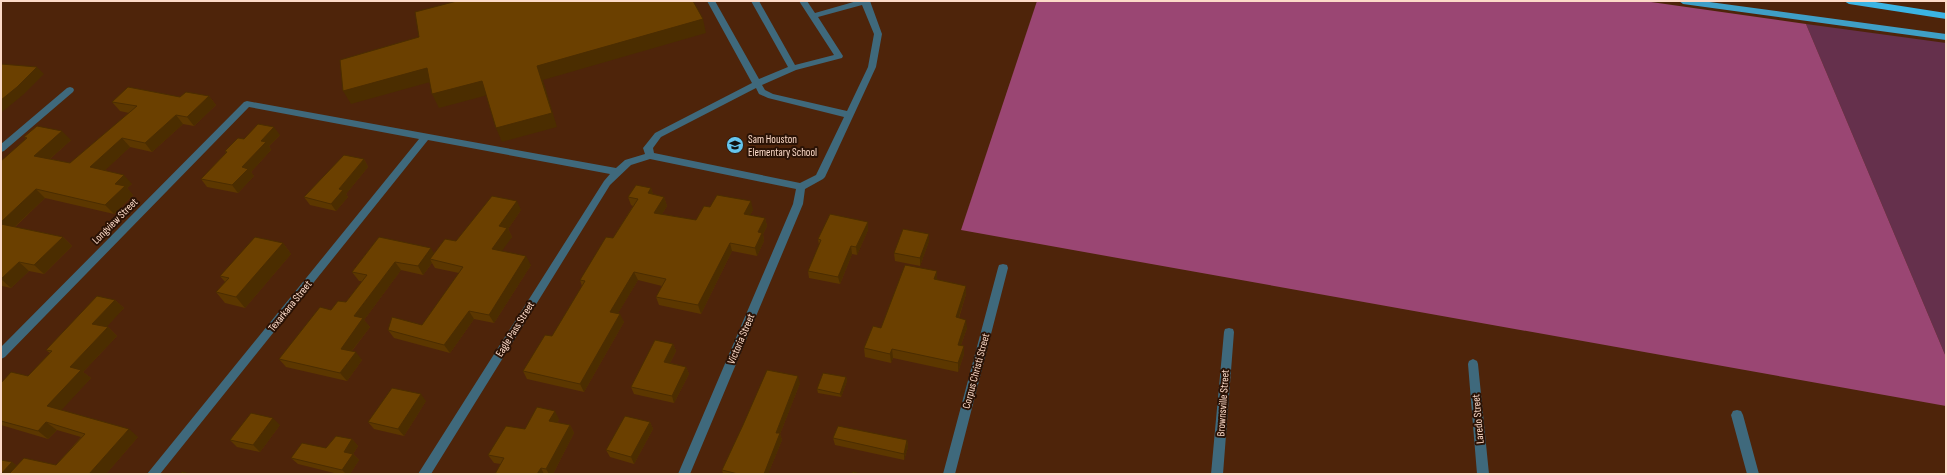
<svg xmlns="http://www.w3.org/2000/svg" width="1947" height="475" font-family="'Sofia Sans Condensed',sans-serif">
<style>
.green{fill:#65304c}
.forest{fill:#9a4673}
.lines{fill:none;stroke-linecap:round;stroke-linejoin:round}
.minor{fill:#3f697c;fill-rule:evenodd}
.major{fill:#3f9fc6;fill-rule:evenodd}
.highway{fill:#3bb4e3;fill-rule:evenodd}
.wall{fill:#5c3700}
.shaded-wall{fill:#4b2d00}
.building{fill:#6b4000;stroke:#4b2d00}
.labels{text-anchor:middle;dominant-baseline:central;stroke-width:4;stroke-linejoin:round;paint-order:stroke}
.poi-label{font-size:11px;fill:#fcdac8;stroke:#2a1205;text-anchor:start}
.street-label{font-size:11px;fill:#fcdac8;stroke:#2a1205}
</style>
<rect width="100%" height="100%" fill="#4e240a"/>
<path class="green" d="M 1806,24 L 1946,43 L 1946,357 Z"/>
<path class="forest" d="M 1037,1 L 1644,1 L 1806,24 L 1946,357 L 1946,406 L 961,230 Z"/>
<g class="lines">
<path class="minor" d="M 707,1 L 715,1 L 759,79 L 788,67 L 751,1 L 759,1 L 795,65 L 834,55 L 799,1 L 807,1 L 815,13 L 857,1 L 870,1 L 882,34 L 876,67 L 825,177 L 823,179 L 805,189 L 803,204 L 690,474 L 678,474 L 793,204 L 796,189 L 650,159 L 631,165 L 610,185 L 431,474 L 418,474 L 604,181 L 610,174 L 428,140 L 160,474 L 147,474 L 419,139 L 249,107 L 5,357 L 1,359 L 1,347 L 244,102 L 247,101 L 616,168 L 625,160 L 645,154 L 643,148 L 655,133 L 752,83 ZM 862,5 L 874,34 L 868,67 L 847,111 L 773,94 L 765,90 L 762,85 L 796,70 L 842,58 L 843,56 L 818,17 ZM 756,88 L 759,94 L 768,98 L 844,117 L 816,175 L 800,183 L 654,153 L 653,148 L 661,137 Z
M 70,87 L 73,88 L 74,90 L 73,92 L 4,151 L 1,152 L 1,144 L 67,88 Z
M 1003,264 L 1007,265 L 1008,268 L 955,474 L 943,474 L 998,268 L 999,265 Z
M 1229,328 L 1233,329 L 1234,332 L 1223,474 L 1211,474 L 1224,332 L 1225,329 Z
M 1473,359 L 1477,361 L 1478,364 L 1489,474 L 1477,474 L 1468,364 L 1469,361 Z
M 1737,410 L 1741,411 L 1743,415 L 1759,474 L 1747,474 L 1731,415 L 1733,411 Z"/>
<path class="major" d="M 1679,1 L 1702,1 L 1946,34 L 1946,40 L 1683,4 Z"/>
<path class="highway" d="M 1844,1 L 1869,1 L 1946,13 L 1946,19 L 1849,4 Z"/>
</g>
<path class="wall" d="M 209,96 L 216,105 L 194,126 L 183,124 L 152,152 L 130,147 L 105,170 L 132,184 L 127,188 L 133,195 L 114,214 L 45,198 L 15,227 L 63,237 L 72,246 L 44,274 L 29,271 L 11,288 L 2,286 L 1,288 L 1,161 L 26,139 L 24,137 L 71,140 L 50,159 L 70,163 L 129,113 L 120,111 L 112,102 Z
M 280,135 L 269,146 L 271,150 L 251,172 L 254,176 L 238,193 L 207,187 L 201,179 L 226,153 L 225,151 L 244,139 Z
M 364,159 L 368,167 L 346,194 L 348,197 L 336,211 L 310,205 L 304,197 Z
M 651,188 L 653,194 L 664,197 L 667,206 L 662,214 L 696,220 L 710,207 L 753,210 L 750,215 L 765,218 L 767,226 L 763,234 L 764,241 L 757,256 L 732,251 L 701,314 L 659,305 L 656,297 L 662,286 L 638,280 L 618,313 L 624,322 L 584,392 L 527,379 L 523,371 L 552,336 L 582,286 L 580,280 L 613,238 L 633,206 L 631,205 L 628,197 Z
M 521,210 L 508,229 L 512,237 L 501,251 L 531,265 L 494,323 L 474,319 L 450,353 L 394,338 L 388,330 L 422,325 L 459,273 L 435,268 L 432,263 L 423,275 L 401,270 L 364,320 L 370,327 L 352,351 L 362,360 L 347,381 L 286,367 L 279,359 L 331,310 L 346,302 L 362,281 L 359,281 L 352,272 L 379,237 L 434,253 L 456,241 Z
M 868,222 L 868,230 L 857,255 L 852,254 L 840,284 L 809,278 L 808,271 L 819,245 L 818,239 Z
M 929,241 L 920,266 L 895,261 L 894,253 Z
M 283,243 L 291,254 L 245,308 L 225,303 L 216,292 L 225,282 L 220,276 Z
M 937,280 L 966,286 L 966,294 L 959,318 L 967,328 L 961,345 L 964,346 L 964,354 L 958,372 L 893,358 L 891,363 L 865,357 L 864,348 L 881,328 Z
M 115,300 L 124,308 L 106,327 L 108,327 L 117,336 L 83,372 L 91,378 L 61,410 L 138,437 L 106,474 L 1,474 L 12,462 L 17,466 L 56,465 L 81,437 L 57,430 L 48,439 L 1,425 L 1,383 L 28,376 L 50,353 L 46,350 Z
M 673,344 L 676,351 L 670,363 L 686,367 L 689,374 L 674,403 L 634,394 L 631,387 Z
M 846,377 L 847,381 L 841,397 L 818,393 L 817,389 Z
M 800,383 L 780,434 L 782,440 L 768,474 L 723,474 L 722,470 Z
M 426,401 L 404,436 L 374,429 L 368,422 Z
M 559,419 L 557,423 L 570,425 L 574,433 L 553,474 L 495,474 L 501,464 L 494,463 L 488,455 L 525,429 Z
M 650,422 L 653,429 L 634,464 L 610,457 L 606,450 Z
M 280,425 L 260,452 L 237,447 L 230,440 Z
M 833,438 L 907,440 L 908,447 L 904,460 L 835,445 Z
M 352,439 L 358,446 L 353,454 L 359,460 L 350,474 L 338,474 L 298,464 L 291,458 L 326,448 Z"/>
<path class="shaded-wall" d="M 703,19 L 706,33 L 543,80 L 557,127 L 502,142 L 496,128 L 537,66 Z
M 37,67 L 44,74 L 24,94 L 1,113 L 1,100 Z
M 427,68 L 434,81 L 351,104 L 343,91 Z
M 482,81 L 488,95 L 439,108 L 432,94 Z
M 209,96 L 216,105 L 194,126 L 187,117 Z
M 176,115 L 183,124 L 152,152 L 145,143 Z
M 274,127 L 280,135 L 269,146 L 271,150 L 251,172 L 254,176 L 238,193 L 232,185 L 242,167 L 261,141 Z
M 62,131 L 71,140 L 43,165 L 34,156 Z
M 122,138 L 130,147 L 99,176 L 90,167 Z
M 364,159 L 368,167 L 346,194 L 348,197 L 336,211 L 331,204 L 339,189 Z
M 124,175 L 132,184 L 127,188 L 133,195 L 114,214 L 105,205 L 115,184 Z
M 651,188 L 654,197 L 648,193 Z
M 36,189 L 45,198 L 9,232 L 1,225 L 1,222 Z
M 664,197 L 667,206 L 657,222 L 654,213 Z
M 517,201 L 521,210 L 508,229 L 512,237 L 497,258 L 492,249 L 499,226 Z
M 751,201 L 753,210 L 746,222 L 744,214 Z
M 765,218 L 767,226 L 763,234 L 764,241 L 757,256 L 755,248 L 758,232 Z
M 868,222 L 868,230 L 857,255 L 856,247 Z
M 929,234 L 929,241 L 920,266 L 920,258 Z
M 63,237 L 72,246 L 44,274 L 34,265 Z
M 283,243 L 291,254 L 245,308 L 236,297 Z
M 730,243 L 732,251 L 701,314 L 698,305 Z
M 851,246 L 852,254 L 840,284 L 838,277 Z
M 431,248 L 436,257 L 430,259 L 432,263 L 423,275 L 418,266 Z
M 526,256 L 531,265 L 494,323 L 489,315 Z
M 19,262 L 29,271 L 11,288 L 1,279 Z
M 395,262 L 401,270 L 364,320 L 370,327 L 347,357 L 341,349 L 354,316 Z
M 937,271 L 937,280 L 934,279 Z
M 634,272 L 638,280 L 614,320 L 610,312 Z
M 966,286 L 966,294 L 956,326 L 956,317 Z
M 115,300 L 124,308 L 102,332 L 92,324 Z
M 469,311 L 474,319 L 450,353 L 444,345 Z
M 620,314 L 624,322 L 584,392 L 580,384 Z
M 966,320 L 967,328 L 958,353 L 958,345 Z
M 108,327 L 117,336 L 83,372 L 91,378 L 57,415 L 47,406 L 70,367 Z
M 673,344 L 676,351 L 667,369 L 664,362 Z
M 964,346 L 964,354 L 958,372 L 958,363 Z
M 892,349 L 893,358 L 891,363 L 890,354 Z
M 356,352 L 362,360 L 347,381 L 340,373 Z
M 686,367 L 689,374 L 674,403 L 672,396 Z
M 798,376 L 800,383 L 780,434 L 782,440 L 768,474 L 764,474 L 776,433 Z
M 846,377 L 847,381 L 841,397 L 840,394 Z
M 421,394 L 426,401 L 404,436 L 398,429 Z
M 555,411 L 559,419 L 554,429 L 549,421 Z
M 273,418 L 280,425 L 260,452 L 253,445 Z
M 46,422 L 57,430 L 48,439 L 38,431 Z
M 650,422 L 653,429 L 634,464 L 631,457 Z
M 570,425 L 574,433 L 553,474 L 549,474 L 546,469 Z
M 129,429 L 138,437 L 106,474 L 89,474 Z
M 352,439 L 358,446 L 353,454 L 359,460 L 350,474 L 346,474 L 342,470 L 344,452 Z
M 907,440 L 908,447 L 904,460 L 904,454 Z
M 12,462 L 21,469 L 10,473 L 11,474 L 1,474 Z
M 541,468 L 544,474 L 537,474 Z"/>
<path class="building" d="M 457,1 L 693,1 L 703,19 L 537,66 L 552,113 L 496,128 L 482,81 L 432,94 L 427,68 L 343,91 L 340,60 L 419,37 L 415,12 Z
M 1,64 L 37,67 L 17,87 L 1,100 Z
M 128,87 L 180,97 L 186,92 L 209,96 L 187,117 L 176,115 L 145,143 L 122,138 L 90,167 L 124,175 L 115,184 L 125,186 L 105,205 L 36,189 L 1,222 L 1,161 L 27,138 L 24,137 L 37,126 L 62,131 L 34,156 L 70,163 L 137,106 L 112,102 Z
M 258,124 L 274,127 L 261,141 L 266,142 L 242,167 L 248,169 L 232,185 L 201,179 L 227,152 L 225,151 L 238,138 L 244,139 Z
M 344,155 L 364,159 L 339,189 L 343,190 L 331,204 L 304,197 Z
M 636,185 L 651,188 L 648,193 L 664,197 L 654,213 L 696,220 L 704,206 L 710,207 L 717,195 L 751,201 L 744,214 L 765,218 L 758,232 L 762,233 L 755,248 L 730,243 L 698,305 L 656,297 L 666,279 L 634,272 L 610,312 L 620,314 L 580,384 L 523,371 L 545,335 L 552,336 L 585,281 L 580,280 L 606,237 L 613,238 L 638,199 L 628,197 Z
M 492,196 L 517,201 L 499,226 L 507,228 L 492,249 L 526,256 L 489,315 L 469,311 L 444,345 L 388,330 L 392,317 L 422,325 L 463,267 L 430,259 L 445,239 L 456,241 Z
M 830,214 L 868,222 L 856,247 L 851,246 L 838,277 L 808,271 L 821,240 L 818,239 Z
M 1,224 L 63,237 L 34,265 L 19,262 L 1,279 Z
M 903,229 L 929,234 L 920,258 L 894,253 Z
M 255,237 L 283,243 L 236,297 L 216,292 L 229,278 L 220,276 Z
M 379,237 L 431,248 L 418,266 L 395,262 L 354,316 L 363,318 L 341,349 L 356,352 L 340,373 L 279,359 L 320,307 L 331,310 L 338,301 L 346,302 L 367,275 L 352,272 Z
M 905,265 L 937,271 L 934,279 L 966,286 L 956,317 L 966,320 L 958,345 L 964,346 L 958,363 L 892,349 L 890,354 L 864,348 L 873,326 L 881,328 Z
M 97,296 L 115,300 L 92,324 L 108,327 L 70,367 L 81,370 L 47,406 L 129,429 L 89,474 L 13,474 L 10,473 L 24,458 L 56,465 L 85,434 L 46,422 L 38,431 L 1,421 L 1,383 L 11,372 L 28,376 L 52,351 L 46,350 Z
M 655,340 L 673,344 L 664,362 L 686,367 L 672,396 L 631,387 Z
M 767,370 L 798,376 L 776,433 L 780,433 L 764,474 L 738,474 L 722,470 L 743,425 Z
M 823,373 L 846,377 L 840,394 L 817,389 Z
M 392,388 L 421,394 L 398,429 L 368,422 Z
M 537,407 L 555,411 L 549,421 L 570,425 L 546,469 L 541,468 L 537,474 L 495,474 L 504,458 L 488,455 L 506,426 L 525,429 Z
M 251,413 L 273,418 L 253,445 L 230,440 Z
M 625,416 L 650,422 L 631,457 L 606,450 Z
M 838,426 L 907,440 L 904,454 L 833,438 Z
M 336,436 L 352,439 L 344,452 L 353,454 L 342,470 L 291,458 L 302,443 L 326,448 Z
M 1,460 L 12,462 L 1,474 Z
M 182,472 L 190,474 L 181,474 Z
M 853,472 L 861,474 L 852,474 Z"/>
<defs>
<g id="school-disc" transform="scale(0.9)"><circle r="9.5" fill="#65c5ee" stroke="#2a1205"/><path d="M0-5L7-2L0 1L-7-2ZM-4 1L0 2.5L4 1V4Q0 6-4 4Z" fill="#111"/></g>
</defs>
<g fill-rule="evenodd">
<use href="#school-disc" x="735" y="145"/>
</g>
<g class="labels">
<g class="poi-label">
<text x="748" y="139">Sam Houston<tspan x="748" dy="13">Elementary School</tspan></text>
</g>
<g class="street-label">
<text transform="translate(115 221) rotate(-45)">Longview Street</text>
<text transform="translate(290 306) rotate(-51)">Texarkana Street</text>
<text transform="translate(515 329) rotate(-58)">Eagle Pass Street</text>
<text transform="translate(741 339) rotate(-67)">Victoria Street</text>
<text transform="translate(976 371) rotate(-75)">Corpus Christi Street</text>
<text transform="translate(1223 403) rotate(-86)">Brownsville Street</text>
<text transform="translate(1478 419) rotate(-95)">Laredo Street</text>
</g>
</g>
<rect width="1947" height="475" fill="none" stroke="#fcdac8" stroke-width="4"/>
</svg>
